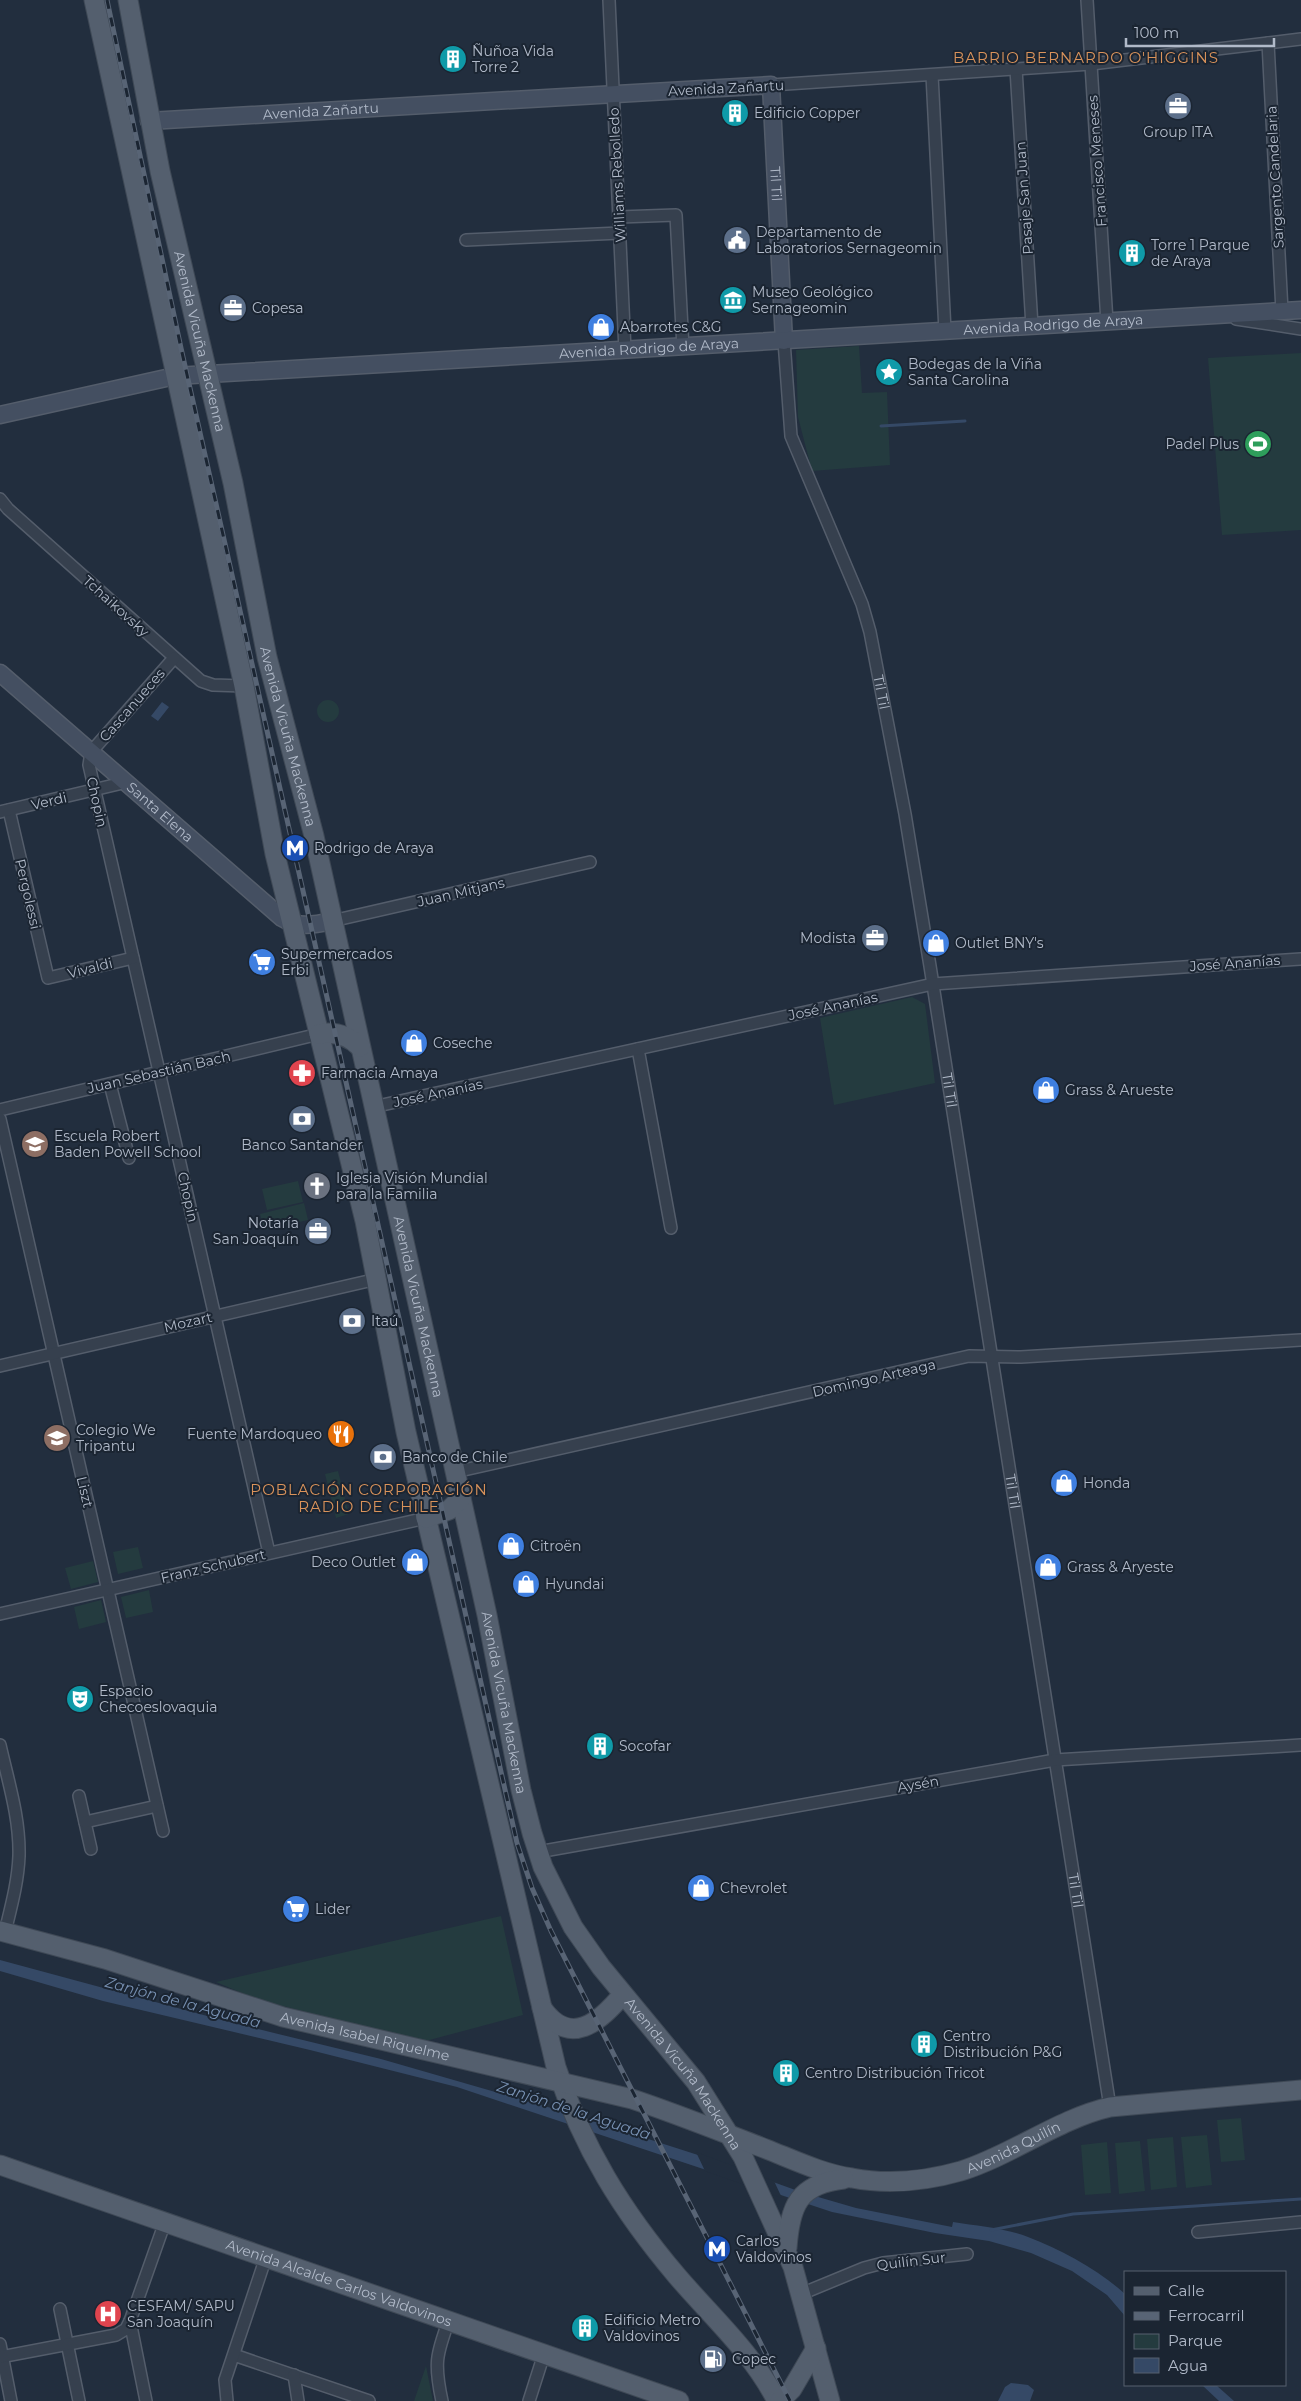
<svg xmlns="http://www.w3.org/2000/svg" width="1301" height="2401" font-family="Montserrat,sans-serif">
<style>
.green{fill:#243b3f}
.water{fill:#354966}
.pier{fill:#222e3e}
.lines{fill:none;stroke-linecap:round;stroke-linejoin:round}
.stream{stroke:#354966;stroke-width:3}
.street-casing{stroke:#545d6b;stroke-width:14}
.secondary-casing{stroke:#545d6b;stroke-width:19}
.primary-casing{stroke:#3f4956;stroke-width:21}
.street{stroke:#36404e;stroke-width:11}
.secondary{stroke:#444f61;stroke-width:16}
.primary{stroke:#545f6e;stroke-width:19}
.rail-casing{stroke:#586475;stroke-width:5}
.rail{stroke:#1b2532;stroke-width:3;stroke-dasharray:9;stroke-linecap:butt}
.labels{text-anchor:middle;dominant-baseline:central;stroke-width:4;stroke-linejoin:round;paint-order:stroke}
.poi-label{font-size:14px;fill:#b1bac9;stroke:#1b2532;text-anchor:start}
.street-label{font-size:14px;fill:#b1bac9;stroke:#1b2532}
.neighbourhood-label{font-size:15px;letter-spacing:1px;fill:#da935b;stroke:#1b2532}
.water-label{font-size:15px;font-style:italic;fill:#7790b2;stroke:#1b2532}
</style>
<rect width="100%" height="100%" fill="#222e3e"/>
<path class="green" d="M 859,346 L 862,393 L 887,392 L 890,465 L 812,471 L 798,417 L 796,350 Z
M 1301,353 L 1301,530 L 1222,535 L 1208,358 Z
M317 711a11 11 0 1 1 22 0a11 11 0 1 1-22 0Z
M 912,997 L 925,1004 L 935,1083 L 834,1105 L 820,1018 Z
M 298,1181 L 303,1202 L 267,1210 L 262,1189 Z
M 304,1203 L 308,1220 L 264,1230 L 260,1214 Z
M 338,1471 L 349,1514 L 336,1518 L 325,1474 Z
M 138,1547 L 143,1568 L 118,1574 L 113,1552 Z
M 93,1561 L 98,1582 L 71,1589 L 65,1568 Z
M 149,1590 L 153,1612 L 126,1618 L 121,1597 Z
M 101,1600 L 106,1622 L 79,1629 L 74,1607 Z
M 501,1916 L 523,2015 L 422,2042 L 256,1999 L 216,1982 Z
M 1241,2118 L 1245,2160 L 1221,2162 L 1217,2120 Z
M 1207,2135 L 1212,2185 L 1186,2188 L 1181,2137 Z
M 1173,2137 L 1177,2187 L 1151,2190 L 1147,2139 Z
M 1140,2141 L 1145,2191 L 1119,2194 L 1115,2143 Z
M 1107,2142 L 1111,2193 L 1085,2195 L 1081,2145 Z
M 426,2366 L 433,2401 L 414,2401 Z"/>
<path class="water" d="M 162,702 L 169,707 L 158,721 L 151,716 Z
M 0,1960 L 233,2023 L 381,2059 L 558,2110 L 698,2155 L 801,2192 L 856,2208 L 952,2227 L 953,2222 C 978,2226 1005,2228 1028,2237 C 1062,2250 1099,2270 1125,2294 L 1125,2316 L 1107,2295 L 1072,2271 L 1031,2253 L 989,2241 L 935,2233 L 832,2212 L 457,2087 L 310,2050 L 103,2001 L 0,1971 Z
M 1011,2383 L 1028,2385 L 1034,2390 L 1030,2401 L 998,2401 L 1005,2387 Z
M 1202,2385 L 1216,2385 L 1234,2401 L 1219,2401 Z"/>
<path class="pier" d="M 696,2152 L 774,2181 L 782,2198 L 705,2171 Z"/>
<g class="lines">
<path class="stream" d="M 881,426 L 965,421
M 991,2230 L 1073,2214 L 1301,2199"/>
<g class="street-casing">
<g id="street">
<path d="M 609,0 L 625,351"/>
<path d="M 1087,0 L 1107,322"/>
<path d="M 1268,43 L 1282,311"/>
<path d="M 1016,69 L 1032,326"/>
<path d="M 932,75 L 945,331"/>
<path d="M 771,85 L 1091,64 L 1301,39"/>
<path d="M 619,217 L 676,215 L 683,348"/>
<path d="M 466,240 L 620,233"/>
<path d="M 1236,319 L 1301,329"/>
<path id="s1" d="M 784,341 L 791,436 L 862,604 L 870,632 L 905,814 L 930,966 L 1110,2107"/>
<path d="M 0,499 L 8,509 L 201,681 L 213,685 L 244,686"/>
<path d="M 174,658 L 91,752 L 89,765 L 269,1553"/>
<path d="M 9,810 L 48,978 L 133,958"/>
<path d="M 0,812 L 127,782"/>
<path d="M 332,921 L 590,862"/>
<path d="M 638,1049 L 671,1228"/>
<path d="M 110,1084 L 129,1158"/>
<path d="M 373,1107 L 933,984 L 1301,959"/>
<path d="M 0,1110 L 319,1034"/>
<path d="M 0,1119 L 163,1831"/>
<path d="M 0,1366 L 377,1279"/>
<path d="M 455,1472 L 969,1356 L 1021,1357 L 1301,1340"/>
<path d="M 0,1614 L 426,1518"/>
<path d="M 0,1745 C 8,1781 20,1818 19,1856 C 18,1882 11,1907 5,1932"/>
<path d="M 79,1796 L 91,1849"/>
<path d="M 85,1822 L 157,1806"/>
<path d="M 538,1852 L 1055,1760 L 1301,1745"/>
<path d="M 1198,2232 L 1301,2222"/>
<path d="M 801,2294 L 864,2268 L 883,2263 L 967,2254"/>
<path d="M 60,2309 L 79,2401"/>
<path d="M 130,2321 L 146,2401"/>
<path d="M 0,2344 L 11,2401"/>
<path d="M 234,2355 L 369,2401"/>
<path d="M 0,2357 L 116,2335 L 126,2329 L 130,2321 L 165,2222"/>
<path d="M 294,2375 L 298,2401"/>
<path d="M 227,2401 L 225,2380 L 266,2257"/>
<path d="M 442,2401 C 434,2364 436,2355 449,2320"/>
<path d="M 529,2401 L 544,2354"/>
</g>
</g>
<g class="secondary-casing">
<g id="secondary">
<path id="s2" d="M 149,121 L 771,85 L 784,341"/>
<path id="s3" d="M 0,415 L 175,376 L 1301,310"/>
<path id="s4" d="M 0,673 L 282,918 C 298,928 314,925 332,921"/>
</g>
</g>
<g class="primary-casing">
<g id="primary">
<path d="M 94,0 L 244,686 L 275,854 L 365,1221 L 406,1432 L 556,2067 C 583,2148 622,2211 677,2276 C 712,2317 752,2352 777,2401"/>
<path id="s5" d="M 128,0 L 160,171 L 233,483 L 267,657 L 314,836 L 487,1615 L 521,1790 L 532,1833 L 543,1867 L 573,1927 L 601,1967 L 696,2082 L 743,2157 L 793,2267 L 830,2401"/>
<path d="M 319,1034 C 335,1031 348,1035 360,1047"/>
<path d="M 426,1518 L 449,1510 L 461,1498"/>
<path id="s6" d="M 0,1931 L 105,1959 L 283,2017 L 632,2099 C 677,2114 722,2132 766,2149 C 794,2160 823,2174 852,2178 C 888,2185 926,2181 961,2171 C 1012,2155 1058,2119 1110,2107 L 1301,2090"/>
<path d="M 542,2008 C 570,2048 600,2022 623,1994"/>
<path id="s7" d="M 0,2165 L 679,2401"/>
<path d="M 787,2248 C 790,2206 798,2184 844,2179"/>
<path d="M 780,2401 L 792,2389 L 816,2348"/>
</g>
</g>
<use href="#street" class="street"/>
<use href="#secondary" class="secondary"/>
<use href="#primary" class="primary"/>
<g class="rail-casing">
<path id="rail" d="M 107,0 L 181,348 L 517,1843 L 532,1888 L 551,1931 L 790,2401"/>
</g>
<use href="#rail" class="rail"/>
</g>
<defs>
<g id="building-disc" transform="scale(1.4375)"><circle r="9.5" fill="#0f9aa8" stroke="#1b2532"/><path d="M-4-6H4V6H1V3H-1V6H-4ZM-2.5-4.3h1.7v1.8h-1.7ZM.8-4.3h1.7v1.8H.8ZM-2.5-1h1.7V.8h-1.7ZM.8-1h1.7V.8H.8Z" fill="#fff"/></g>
<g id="office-disc" transform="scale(1.4375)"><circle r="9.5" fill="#5c6f8a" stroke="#1b2532"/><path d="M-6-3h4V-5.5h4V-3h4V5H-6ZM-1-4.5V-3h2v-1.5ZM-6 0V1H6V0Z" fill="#fff"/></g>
<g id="civic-disc" transform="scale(1.4375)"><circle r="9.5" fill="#5c6f8a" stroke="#1b2532"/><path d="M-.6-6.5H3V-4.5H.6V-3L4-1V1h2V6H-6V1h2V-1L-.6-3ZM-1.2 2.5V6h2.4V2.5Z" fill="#fff"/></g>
<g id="museum-disc" transform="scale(1.4375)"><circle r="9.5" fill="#0f9aa8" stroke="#1b2532"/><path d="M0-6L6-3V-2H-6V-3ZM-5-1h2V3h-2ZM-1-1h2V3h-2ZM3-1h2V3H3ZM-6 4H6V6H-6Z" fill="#fff"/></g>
<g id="shop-disc" transform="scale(1.4375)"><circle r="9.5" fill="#3f7fe0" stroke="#1b2532"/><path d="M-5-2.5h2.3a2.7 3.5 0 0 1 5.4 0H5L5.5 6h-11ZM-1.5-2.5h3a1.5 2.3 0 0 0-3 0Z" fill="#fff"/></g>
<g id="sight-disc" transform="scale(1.4375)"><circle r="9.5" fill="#0f9aa8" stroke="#1b2532"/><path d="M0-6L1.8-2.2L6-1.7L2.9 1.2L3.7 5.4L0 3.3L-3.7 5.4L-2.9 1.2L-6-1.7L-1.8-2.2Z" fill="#fff"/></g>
<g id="stadium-disc" transform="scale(1.4375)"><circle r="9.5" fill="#2e9e5b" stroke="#1b2532"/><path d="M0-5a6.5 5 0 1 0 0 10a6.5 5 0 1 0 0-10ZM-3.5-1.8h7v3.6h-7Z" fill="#fff"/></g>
<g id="metro-disc" transform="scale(1.4375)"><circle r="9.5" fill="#1a4fb4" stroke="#1b2532"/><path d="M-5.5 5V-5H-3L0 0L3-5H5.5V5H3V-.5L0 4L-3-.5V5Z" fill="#fff"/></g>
<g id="supermarket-disc" transform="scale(1.4375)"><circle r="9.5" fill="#3f7fe0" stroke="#1b2532"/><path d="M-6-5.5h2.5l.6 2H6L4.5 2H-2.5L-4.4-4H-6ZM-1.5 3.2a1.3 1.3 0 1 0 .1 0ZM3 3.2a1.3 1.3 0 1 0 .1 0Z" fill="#fff"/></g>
<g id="pharmacy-disc" transform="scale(1.4375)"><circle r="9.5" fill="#e0444e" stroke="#1b2532"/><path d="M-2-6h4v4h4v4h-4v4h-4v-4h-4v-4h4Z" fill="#fff"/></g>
<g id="bank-disc" transform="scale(1.4375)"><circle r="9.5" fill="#5c6f8a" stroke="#1b2532"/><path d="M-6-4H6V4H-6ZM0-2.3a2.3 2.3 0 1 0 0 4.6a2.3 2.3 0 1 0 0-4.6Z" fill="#fff"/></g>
<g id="school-disc" transform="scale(1.4375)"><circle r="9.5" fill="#8d6e63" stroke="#1b2532"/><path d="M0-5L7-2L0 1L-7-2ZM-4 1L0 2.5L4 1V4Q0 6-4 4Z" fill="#fff"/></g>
<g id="church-disc" transform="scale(1.4375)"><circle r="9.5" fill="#6b7280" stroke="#1b2532"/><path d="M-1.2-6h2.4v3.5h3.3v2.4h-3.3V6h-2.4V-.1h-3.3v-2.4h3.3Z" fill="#fff"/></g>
<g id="restaurant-disc" transform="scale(1.4375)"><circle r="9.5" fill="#e8710a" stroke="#1b2532"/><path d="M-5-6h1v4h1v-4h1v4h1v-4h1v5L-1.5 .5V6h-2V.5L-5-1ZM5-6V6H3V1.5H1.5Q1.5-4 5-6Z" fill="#fff"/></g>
<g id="theatre-disc" transform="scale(1.4375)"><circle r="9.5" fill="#0f9aa8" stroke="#1b2532"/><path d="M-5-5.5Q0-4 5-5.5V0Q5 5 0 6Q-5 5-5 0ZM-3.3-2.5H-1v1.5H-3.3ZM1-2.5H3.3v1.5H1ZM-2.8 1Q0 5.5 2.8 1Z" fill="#fff"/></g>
<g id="hospital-disc" transform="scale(1.4375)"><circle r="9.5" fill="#e0444e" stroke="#1b2532"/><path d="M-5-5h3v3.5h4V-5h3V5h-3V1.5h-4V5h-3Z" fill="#fff"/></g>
<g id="fuel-disc" transform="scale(1.4375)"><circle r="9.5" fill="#5c6f8a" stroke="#1b2532"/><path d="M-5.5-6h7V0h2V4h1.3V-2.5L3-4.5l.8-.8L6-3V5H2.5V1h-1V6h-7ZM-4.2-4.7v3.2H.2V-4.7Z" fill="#fff"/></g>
</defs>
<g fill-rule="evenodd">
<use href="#building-disc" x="453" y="59"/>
<use href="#office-disc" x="1178" y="106"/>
<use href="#building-disc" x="735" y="113"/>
<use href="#civic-disc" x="737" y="240"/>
<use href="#building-disc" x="1132" y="253"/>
<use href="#museum-disc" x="733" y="300"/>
<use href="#office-disc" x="233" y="308"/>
<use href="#shop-disc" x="601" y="327"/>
<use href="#sight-disc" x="889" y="372"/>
<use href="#stadium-disc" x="1258" y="444"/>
<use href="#metro-disc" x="295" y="848"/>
<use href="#office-disc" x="875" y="938"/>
<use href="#shop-disc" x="936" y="943"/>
<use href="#supermarket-disc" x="262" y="962"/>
<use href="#shop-disc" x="414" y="1043"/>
<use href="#pharmacy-disc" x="302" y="1073"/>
<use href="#shop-disc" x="1046" y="1090"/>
<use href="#bank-disc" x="302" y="1119"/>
<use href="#school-disc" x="35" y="1144"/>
<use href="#church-disc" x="317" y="1186"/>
<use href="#office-disc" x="318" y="1231"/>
<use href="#bank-disc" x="352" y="1321"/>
<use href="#restaurant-disc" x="341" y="1434"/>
<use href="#school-disc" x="57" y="1438"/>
<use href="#bank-disc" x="383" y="1457"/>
<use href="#shop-disc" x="1064" y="1483"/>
<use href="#shop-disc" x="511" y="1546"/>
<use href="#shop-disc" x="415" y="1562"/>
<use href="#shop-disc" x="1048" y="1567"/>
<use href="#shop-disc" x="526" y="1584"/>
<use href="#theatre-disc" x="80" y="1699"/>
<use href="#building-disc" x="600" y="1746"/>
<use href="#shop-disc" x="701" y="1888"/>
<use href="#supermarket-disc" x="296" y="1909"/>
<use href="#building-disc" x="924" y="2044"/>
<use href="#building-disc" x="786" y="2073"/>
<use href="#metro-disc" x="717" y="2249"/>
<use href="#hospital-disc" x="108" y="2314"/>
<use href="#building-disc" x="585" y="2328"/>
<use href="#fuel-disc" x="713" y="2359"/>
</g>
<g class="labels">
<g class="poi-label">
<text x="472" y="51">Ñuñoa Vida<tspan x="472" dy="16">Torre 2</tspan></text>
<text x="754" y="113">Edificio Copper</text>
<text x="1178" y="132" text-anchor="middle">Group ITA</text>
<text x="756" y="232">Departamento de<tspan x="756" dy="16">Laboratorios Sernageomin</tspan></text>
<text x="1151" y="245">Torre 1 Parque<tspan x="1151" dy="16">de Araya</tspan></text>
<text x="752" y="292">Museo Geológico<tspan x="752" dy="16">Sernageomin</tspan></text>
<text x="252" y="308">Copesa</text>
<text x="620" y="327">Abarrotes C&amp;G</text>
<text x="908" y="364">Bodegas de la Viña<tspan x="908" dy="16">Santa Carolina</tspan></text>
<text x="1239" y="444" text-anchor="end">Padel Plus</text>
<text x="314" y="848">Rodrigo de Araya</text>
<text x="856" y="938" text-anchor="end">Modista</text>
<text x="955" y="943">Outlet BNY's</text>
<text x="281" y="954">Supermercados<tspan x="281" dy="16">Erbi</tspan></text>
<text x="433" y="1043">Coseche</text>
<text x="321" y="1073">Farmacia Amaya</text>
<text x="1065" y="1090">Grass &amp; Arueste</text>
<text x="54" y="1136">Escuela Robert<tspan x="54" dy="16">Baden Powell School</tspan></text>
<text x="302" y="1145" text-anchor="middle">Banco Santander</text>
<text x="336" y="1178">Iglesia Visión Mundial<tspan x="336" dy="16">para la Familia</tspan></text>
<text x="299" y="1223" text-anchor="end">Notaría<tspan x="299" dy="16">San Joaquín</tspan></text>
<text x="371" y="1321">Itaú</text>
<text x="76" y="1430">Colegio We<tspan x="76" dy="16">Tripantu</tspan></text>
<text x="322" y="1434" text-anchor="end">Fuente Mardoqueo</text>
<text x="402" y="1457">Banco de Chile</text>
<text x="1083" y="1483">Honda</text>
<text x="530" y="1546">Citroën</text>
<text x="396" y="1562" text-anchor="end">Deco Outlet</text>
<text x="1067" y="1567">Grass &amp; Aryeste</text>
<text x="545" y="1584">Hyundai</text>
<text x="99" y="1691">Espacio<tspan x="99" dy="16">Checoeslovaquia</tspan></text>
<text x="619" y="1746">Socofar</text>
<text x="720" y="1888">Chevrolet</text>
<text x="315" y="1909">Lider</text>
<text x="943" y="2036">Centro<tspan x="943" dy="16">Distribución P&amp;G</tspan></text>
<text x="805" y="2073">Centro Distribución Tricot</text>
<text x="736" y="2241">Carlos<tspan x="736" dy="16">Valdovinos</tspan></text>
<text x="127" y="2306">CESFAM/ SAPU<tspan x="127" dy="16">San Joaquín</tspan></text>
<text x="604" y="2320">Edificio Metro<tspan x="604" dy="16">Valdovinos</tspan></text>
<text x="732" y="2359">Copec</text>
</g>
<g class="street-label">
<text transform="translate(726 88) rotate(-3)">Avenida Zañartu</text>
<text stroke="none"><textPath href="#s2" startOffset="172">Avenida Zañartu</textPath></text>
<text transform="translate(1097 161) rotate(-94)">Francisco Meneses</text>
<text transform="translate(617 175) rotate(-93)">Williams Rebolledo</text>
<text transform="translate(1275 177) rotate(-93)">Sargento Candelaria</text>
<text stroke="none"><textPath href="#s2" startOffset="722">Til Til</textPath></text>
<text transform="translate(1024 198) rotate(-94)">Pasaje San Juan</text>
<text stroke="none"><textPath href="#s3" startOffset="1059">Avenida Rodrigo de Araya</textPath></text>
<text stroke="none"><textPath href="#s5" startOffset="349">Avenida Vicuña Mackenna</textPath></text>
<text stroke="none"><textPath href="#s3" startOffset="654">Avenida Rodrigo de Araya</textPath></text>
<text transform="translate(116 606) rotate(42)">Tchaikovsky</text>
<text stroke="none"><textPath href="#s1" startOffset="368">Til Til</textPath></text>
<text transform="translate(132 705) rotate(-49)">Cascanueces</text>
<text stroke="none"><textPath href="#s5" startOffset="754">Avenida Vicuña Mackenna</textPath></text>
<text transform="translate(49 801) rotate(-13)">Verdi</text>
<text transform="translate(97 802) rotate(77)">Chopin</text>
<text stroke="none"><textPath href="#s4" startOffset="212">Santa Elena</textPath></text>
<text transform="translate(461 892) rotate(-13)">Juan Mitjans</text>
<text transform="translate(28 894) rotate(77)">Pergolessi</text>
<text transform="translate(1235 963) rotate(-4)">José Ananías</text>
<text transform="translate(90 968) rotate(-14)">Vivaldi</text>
<text transform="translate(833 1006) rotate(-12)">José Ananías</text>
<text transform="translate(159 1072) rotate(-13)">Juan Sebastián Bach</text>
<text stroke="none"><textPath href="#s1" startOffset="772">Til Til</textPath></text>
<text transform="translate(438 1093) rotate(-12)">José Ananías</text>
<text transform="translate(188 1197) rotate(77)">Chopin</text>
<text stroke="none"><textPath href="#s5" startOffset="1339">Avenida Vicuña Mackenna</textPath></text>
<text transform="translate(188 1322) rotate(-13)">Mozart</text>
<text transform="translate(874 1378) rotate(-13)">Domingo Arteaga</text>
<text stroke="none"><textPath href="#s1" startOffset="1178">Til Til</textPath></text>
<text transform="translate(85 1492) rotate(77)">Liszt</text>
<text transform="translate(213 1566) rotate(-13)">Franz Schubert</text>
<text stroke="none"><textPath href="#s5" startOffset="1744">Avenida Vicuña Mackenna</textPath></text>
<text transform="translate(918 1784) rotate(-10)">Aysén</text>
<text stroke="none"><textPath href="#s1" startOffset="1582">Til Til</textPath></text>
<text stroke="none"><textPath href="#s6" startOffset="380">Avenida Isabel Riquelme</textPath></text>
<text stroke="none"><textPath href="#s5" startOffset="2164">Avenida Vicuña Mackenna</textPath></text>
<text stroke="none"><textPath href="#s6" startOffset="1056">Avenida Quilín</textPath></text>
<text transform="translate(911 2261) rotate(-7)">Quilín Sur</text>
<text stroke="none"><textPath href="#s7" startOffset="359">Avenida Alcalde Carlos Valdovinos</textPath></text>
</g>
<g class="neighbourhood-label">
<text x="1086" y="57">BARRIO BERNARDO O'HIGGINS</text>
<text x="369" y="1489">POBLACIÓN CORPORACIÓN<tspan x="369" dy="17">RADIO DE CHILE</tspan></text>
</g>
<g class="water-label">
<text transform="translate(183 2002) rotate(15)">Zanjón de la Aguada</text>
<text transform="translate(574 2110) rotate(18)">Zanjón de la Aguada</text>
</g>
</g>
<rect x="1124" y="2271" width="162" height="115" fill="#1b2532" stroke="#57616e"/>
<rect x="1134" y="2287" width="25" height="8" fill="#545f6e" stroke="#57616e"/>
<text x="1168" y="2296" font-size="15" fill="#b1bac9">Calle</text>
<rect x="1134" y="2312" width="25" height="8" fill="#586475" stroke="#57616e"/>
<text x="1168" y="2321" font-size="15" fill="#b1bac9">Ferrocarril</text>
<rect x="1134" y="2334" width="25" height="15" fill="#243b3f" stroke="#57616e"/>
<text x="1168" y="2346" font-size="15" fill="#b1bac9">Parque</text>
<rect x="1134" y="2358" width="25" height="15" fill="#354966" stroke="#57616e"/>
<text x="1168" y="2371" font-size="15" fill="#b1bac9">Agua</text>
<path d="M1126 38v8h148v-8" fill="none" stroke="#b1bac9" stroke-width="2.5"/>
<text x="1134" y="38" font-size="15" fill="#b1bac9" stroke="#1b2532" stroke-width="4" paint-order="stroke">100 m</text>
</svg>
